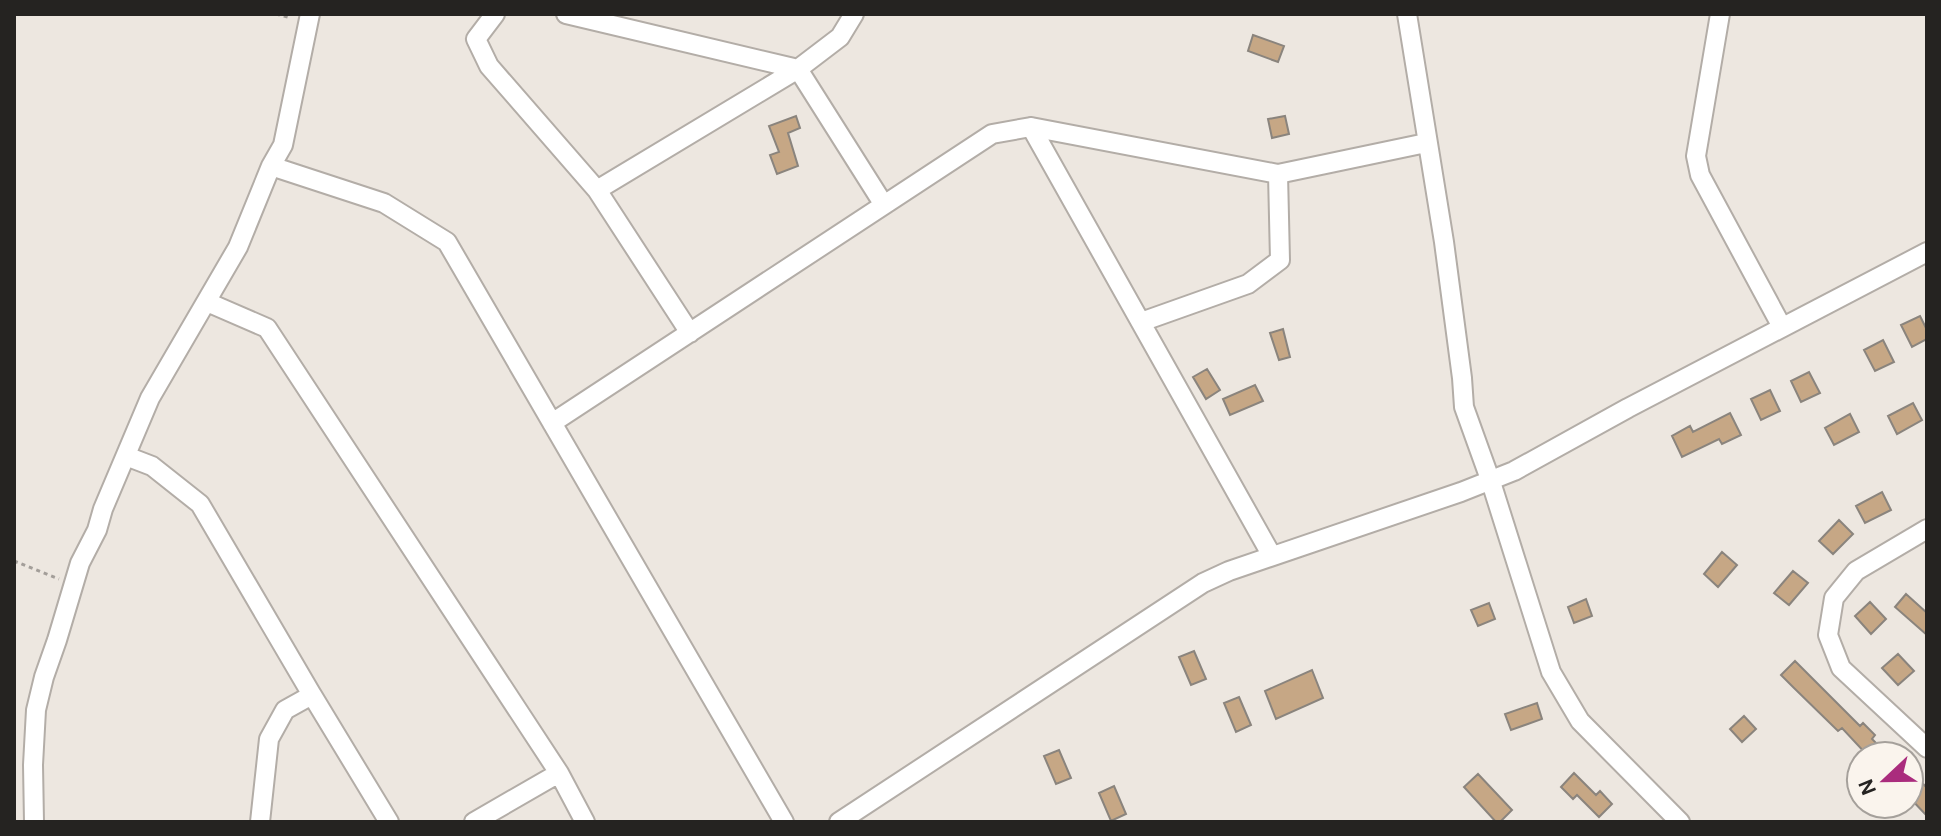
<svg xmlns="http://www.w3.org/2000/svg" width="1941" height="836" font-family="Karla,sans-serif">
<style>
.building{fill:#c6a785;stroke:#8a847d;stroke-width:2}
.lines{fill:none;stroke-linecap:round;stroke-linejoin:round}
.minor-casing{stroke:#b3ada7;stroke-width:22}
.path{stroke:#a39e99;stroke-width:3;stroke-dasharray:4 4;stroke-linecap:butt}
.minor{stroke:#fff;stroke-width:18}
</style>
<rect width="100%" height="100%" fill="#ede7e0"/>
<path class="building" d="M 1253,35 L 1284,46 L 1278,62 L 1248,51 Z
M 796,116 L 800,128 L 788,133 L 798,166 L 777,174 L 770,155 L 779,152 L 769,126 Z
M 1285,116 L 1289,134 L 1272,138 L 1268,119 Z
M 1920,316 L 1927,330 L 1927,339 L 1912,347 L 1901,325 Z
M 1283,329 L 1290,357 L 1279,360 L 1270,333 Z
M 1883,340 L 1894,362 L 1875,371 L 1864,350 Z
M 1207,369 L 1220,390 L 1206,399 L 1193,377 Z
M 1809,372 L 1820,393 L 1801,402 L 1791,381 Z
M 1255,385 L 1263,401 L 1230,415 L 1223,399 Z
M 1770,390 L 1780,411 L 1761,420 L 1751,399 Z
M 1913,403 L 1922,420 L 1897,434 L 1888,416 Z
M 1730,413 L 1741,435 L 1722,444 L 1719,439 L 1682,457 L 1672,436 L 1690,426 L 1693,432 Z
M 1850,414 L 1859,432 L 1834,445 L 1825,428 Z
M 1882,492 L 1891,510 L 1865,523 L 1856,506 Z
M 1839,520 L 1853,534 L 1833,554 L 1819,541 Z
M 1722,552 L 1737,565 L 1718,587 L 1704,574 Z
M 1793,571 L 1808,583 L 1789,605 L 1774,593 Z
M 1906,594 L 1927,613 L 1927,635 L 1895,607 Z
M 1586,599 L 1592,616 L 1574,623 L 1568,607 Z
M 1870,602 L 1886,619 L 1871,634 L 1855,616 Z
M 1489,603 L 1495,619 L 1478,626 L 1471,610 Z
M 1194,651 L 1206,679 L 1191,685 L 1179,657 Z
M 1898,654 L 1914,671 L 1898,685 L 1882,668 Z
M 1795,661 L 1860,726 L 1863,723 L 1875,735 L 1872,739 L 1889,756 L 1868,756 L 1842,728 L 1838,731 L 1793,687 L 1781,675 Z
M 1312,670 L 1323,698 L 1276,719 L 1265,691 Z
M 1239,697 L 1251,725 L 1236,732 L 1224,703 Z
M 1537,703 L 1542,719 L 1511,730 L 1505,714 Z
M 1744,716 L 1756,729 L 1742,742 L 1730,729 Z
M 1059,750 L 1071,778 L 1056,784 L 1044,756 Z
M 1909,769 L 1927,788 L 1927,816 L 1909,797 Z
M 1574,773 L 1596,795 L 1600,791 L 1612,804 L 1599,817 L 1577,795 L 1573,799 L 1561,787 Z
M 1478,774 L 1512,810 L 1500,822 L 1496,822 L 1464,787 Z
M 1114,786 L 1126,814 L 1111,821 L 1099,793 Z"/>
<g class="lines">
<g class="minor-casing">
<path id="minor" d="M 495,14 L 476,39 L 489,66 L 597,190 L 690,333
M 566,14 L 798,69 L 884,205
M 1407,14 L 1444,242 L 1462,378 L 1464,407 L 1491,482 L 1551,672 L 1580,721 L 1680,822
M 1720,14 L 1696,156 L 1700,175 L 1782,327
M 1031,127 L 1272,556
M 271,166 L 384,203 L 447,242 L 784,822
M 597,190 L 798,69 L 840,37 L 854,14
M 207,302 L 267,328 L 559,773 L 474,822
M 1141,322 L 1248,284 L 1280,260 L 1278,174
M 552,423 L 992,134 L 1031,127 L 1278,174 L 1426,143
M 126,456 L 152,466 L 200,504 L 312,695
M 1927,529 L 1856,571 L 1834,598 L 1828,635 L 1841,668 L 1927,748
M 559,773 L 585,822
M 34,822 L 33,765 L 36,710 L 44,677 L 57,640 L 80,563 L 97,530 L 103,509 L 150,398 L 238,247 L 271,166 L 283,145 L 310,14
M 260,822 L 269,739 L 285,710 L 312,695 L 389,822
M 839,822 L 1203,583 L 1229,571 L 1461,492 L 1514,471 L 1628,408 L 1927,252"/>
</g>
<path class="path" d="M 276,14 L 291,18
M 14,561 L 59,579"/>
<use href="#minor" class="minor"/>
</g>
<rect width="1941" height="836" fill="none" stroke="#252321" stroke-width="32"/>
<g transform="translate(1885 780) rotate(248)"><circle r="38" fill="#faf4ed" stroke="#a5a09b" stroke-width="2"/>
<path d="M0-6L14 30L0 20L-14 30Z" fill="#aa2c7d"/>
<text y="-12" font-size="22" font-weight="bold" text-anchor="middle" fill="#252321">N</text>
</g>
</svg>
